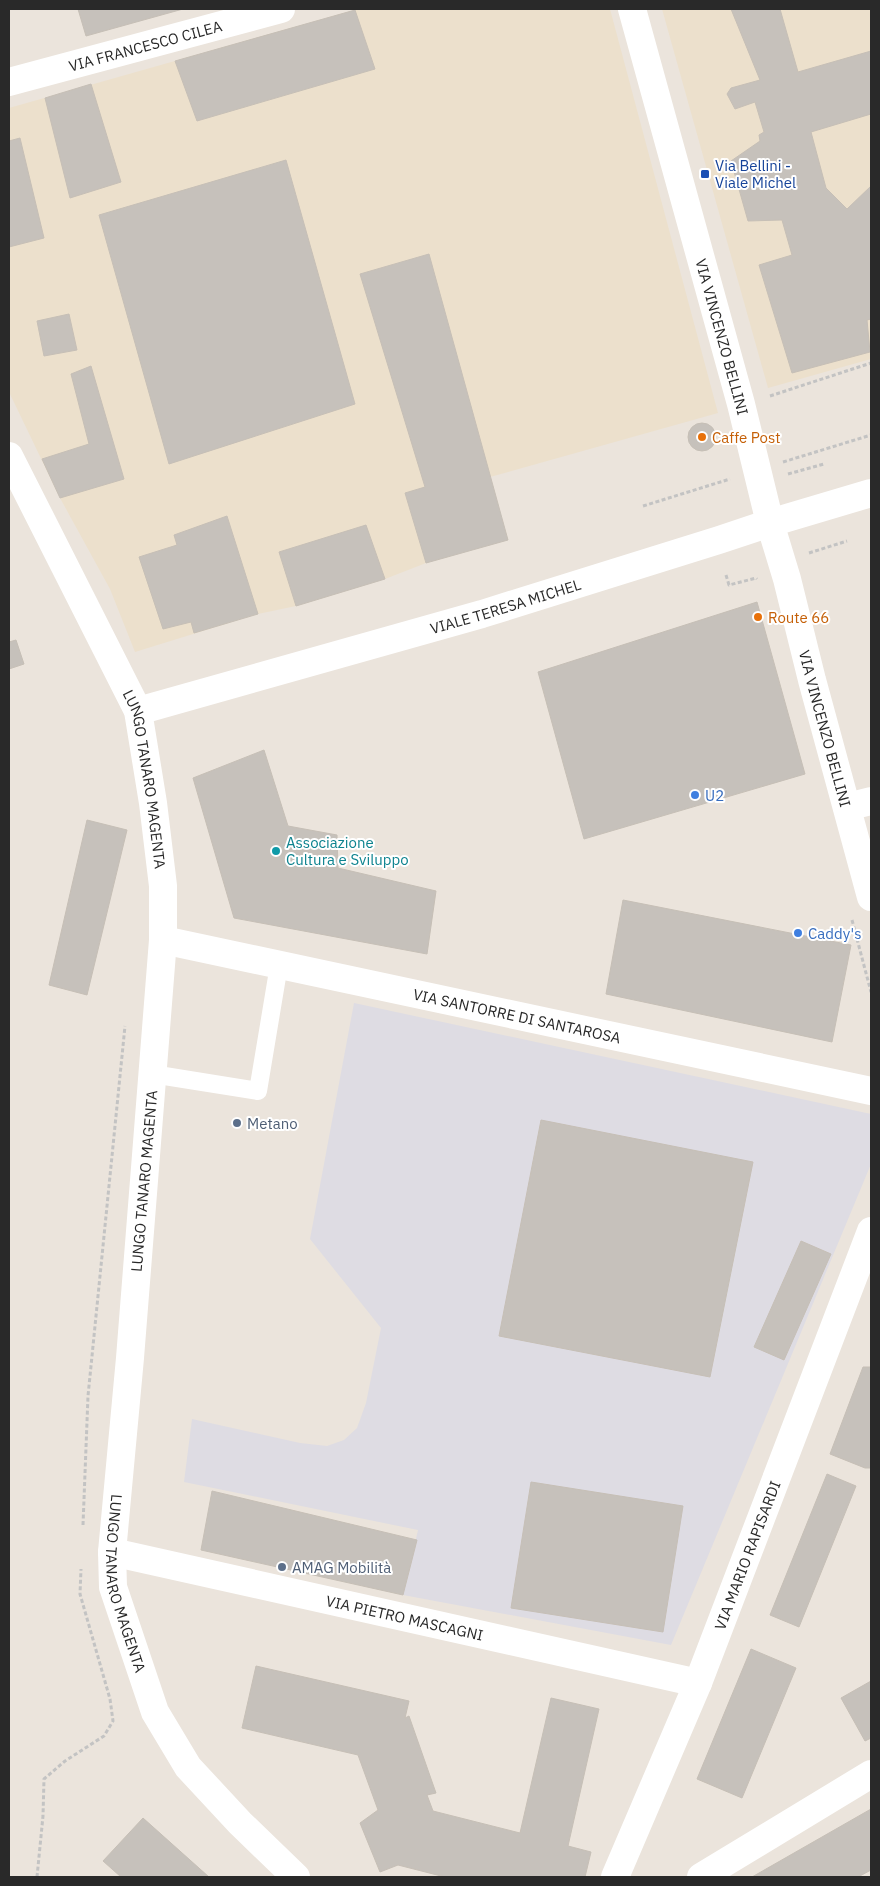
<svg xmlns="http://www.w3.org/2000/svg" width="880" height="1886" font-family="'IBM Plex Sans',sans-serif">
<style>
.industrial{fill:#dedce3}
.education{fill:#ece0cc}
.building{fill:#c6c1bb;stroke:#c6bfb6}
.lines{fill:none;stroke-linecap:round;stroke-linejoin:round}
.path{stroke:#c3c3c3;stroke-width:3;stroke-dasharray:4 2.5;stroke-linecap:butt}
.service{stroke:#fff;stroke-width:18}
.minor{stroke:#fff;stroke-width:28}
.transit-dot{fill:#1a4fb4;stroke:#fff;stroke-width:2}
.food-dot{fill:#e8710a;stroke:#fff;stroke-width:2}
.shop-dot{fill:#3f7fe0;stroke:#fff;stroke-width:2}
.culture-dot{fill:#0f9aa8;stroke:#fff;stroke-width:2}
.service-dot{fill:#5c6f8a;stroke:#fff;stroke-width:2}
.labels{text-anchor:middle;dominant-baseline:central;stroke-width:4;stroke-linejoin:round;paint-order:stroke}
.street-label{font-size:15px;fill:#292929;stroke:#fff}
.transit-label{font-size:15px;fill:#164399;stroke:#fff;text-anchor:start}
.food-label{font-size:15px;fill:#c56008;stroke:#fff;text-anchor:start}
.shop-label{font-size:15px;fill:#366cbe;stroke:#fff;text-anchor:start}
.culture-label{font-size:15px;fill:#0d838f;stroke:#fff;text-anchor:start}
.service-label{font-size:15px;fill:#4e5e75;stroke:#fff;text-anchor:start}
</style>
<rect width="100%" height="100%" fill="#ebe4dc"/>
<path class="industrial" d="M 354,1003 L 871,1114 L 871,1164 L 671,1645 L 403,1595 L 418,1530 L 184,1482 L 192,1419 L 300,1443 L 327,1446 L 344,1440 L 357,1428 L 366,1403 L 381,1328 L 310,1239 Z"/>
<path class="education" d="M 358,9 L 610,9 L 718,413 L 490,477 L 508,540 L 426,563 L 385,579 L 296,606 L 258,614 L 135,652 L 110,589 L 60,498 L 9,392 L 9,108 Z
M 662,9 L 871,9 L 871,359 L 768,388 Z"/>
<path class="building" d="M 78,9 L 183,9 L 86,36 Z
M 731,9 L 780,9 L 798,72 L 871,51 L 871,114 L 811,132 L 826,188 L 847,209 L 871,186 L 871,319 L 867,320 L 870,352 L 792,373 L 759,265 L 792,255 L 782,220 L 748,221 L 731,161 L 760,141 L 759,135 L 764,132 L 755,102 L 735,109 L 727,94 L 731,88 L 760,80 Z
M 355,10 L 375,69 L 197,121 L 175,61 Z
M 91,84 L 121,182 L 70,198 L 45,98 Z
M 20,138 L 44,238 L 9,247 L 9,141 Z
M 286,160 L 355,404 L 169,464 L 99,215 Z
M 429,254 L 508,540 L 426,563 L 405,493 L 425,487 L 360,274 Z
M 69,314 L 77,350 L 44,356 L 37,321 Z
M 91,366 L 124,479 L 60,498 L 42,459 L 89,444 L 71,374 Z
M688 437a14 14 0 1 1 28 0a14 14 0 1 1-28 0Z
M 227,516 L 258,614 L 194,633 L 191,622 L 163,629 L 139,557 L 177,545 L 174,535 Z
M 366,525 L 385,579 L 296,606 L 279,552 Z
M 757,602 L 805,774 L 584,839 L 538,672 Z
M 16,640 L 24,664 L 9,669 L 9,642 Z
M 264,750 L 288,826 L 337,835 L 338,868 L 436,891 L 427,954 L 234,918 L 193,778 Z
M 87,820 L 127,830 L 87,995 L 49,985 Z
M 623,900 L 851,945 L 832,1042 L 606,994 Z
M 541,1120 L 753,1162 L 710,1377 L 499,1336 Z
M 801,1241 L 831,1254 L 784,1360 L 754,1347 Z
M 863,1367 L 871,1367 L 871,1468 L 865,1468 L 830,1454 Z
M 827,1474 L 856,1486 L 799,1627 L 770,1615 Z
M 531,1482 L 683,1506 L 663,1632 L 511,1608 Z
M 212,1491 L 417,1540 L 403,1595 L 201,1550 Z
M 751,1649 L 796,1668 L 742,1798 L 697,1779 Z
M 256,1666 L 409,1701 L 405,1718 L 409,1716 L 436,1793 L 427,1795 L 433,1811 L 520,1833 L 551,1698 L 599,1709 L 568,1846 L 591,1852 L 585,1877 L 445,1877 L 398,1865 L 380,1872 L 360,1823 L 378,1810 L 358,1755 L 242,1728 Z
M 871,1681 L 871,1738 L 865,1741 L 841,1698 Z
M 871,1809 L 871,1870 L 858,1877 L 752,1877 Z
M 143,1818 L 209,1877 L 121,1877 L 103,1861 Z"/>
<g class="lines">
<path class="path" d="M 770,396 L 871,363
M 783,462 L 871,435
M 788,474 L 824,464
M 643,506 L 730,479
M 809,553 L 847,541
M 726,575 L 729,585 L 756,578 L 757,579
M 852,920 L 871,992
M 83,1525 L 88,1396 L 125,1026
M 37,1877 L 43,1816 L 44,1779 L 65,1761 L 104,1736 L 113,1721 L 110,1699 L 80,1594 L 81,1569"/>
<path class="service" d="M 152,1074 L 258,1091 L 279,965"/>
<g class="minor">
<path id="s1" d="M 632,9 L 741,404 L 770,523 L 787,579 L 812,680 L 871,897"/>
<path id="s2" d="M 9,82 L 281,9"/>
<path id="s3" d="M 9,456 L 138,711 L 153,803 L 163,886 L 163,940 L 130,1358 L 112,1552 L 113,1587 L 155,1712 L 188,1767 L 240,1823 L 296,1877"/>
<path id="s4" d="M 138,711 L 482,614 L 719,540 L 770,523 L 871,493"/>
<path d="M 847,807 L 871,801"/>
<path id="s5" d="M 163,940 L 871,1091"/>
<path id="s6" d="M 112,1552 L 698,1683"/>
<path id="s7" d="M 615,1877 L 698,1683 L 871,1231"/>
<path d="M 701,1877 L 871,1774"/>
</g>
</g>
<rect class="transit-dot" x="700" y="169" width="10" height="10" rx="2.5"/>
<g class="food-dot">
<circle cx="702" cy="437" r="5"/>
<circle cx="758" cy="617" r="5"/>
</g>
<g class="shop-dot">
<circle cx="695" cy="795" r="5"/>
<circle cx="798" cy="933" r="5"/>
</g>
<circle class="culture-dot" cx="276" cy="851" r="5"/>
<g class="service-dot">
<circle cx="237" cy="1123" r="5"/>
<circle cx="282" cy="1567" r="5"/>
</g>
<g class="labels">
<g class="street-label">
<text stroke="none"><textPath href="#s2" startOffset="141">VIA FRANCESCO CILEA</textPath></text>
<text stroke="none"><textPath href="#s1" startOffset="340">VIA VINCENZO BELLINI</textPath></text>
<text stroke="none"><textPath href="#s4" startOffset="382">VIALE TERESA MICHEL</textPath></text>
<text stroke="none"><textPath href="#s1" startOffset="745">VIA VINCENZO BELLINI</textPath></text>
<text stroke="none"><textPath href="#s3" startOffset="354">LUNGO TANARO MAGENTA</textPath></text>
<text stroke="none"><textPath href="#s5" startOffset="362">VIA SANTORRE DI SANTAROSA</textPath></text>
<text transform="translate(144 1181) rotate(-85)">LUNGO TANARO MAGENTA</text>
<text stroke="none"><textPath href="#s7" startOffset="348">VIA MARIO RAPISARDI</textPath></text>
<text stroke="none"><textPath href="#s3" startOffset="1164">LUNGO TANARO MAGENTA</textPath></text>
<text stroke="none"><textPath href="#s6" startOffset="300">VIA PIETRO MASCAGNI</textPath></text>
</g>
<g class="transit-label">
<text x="715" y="165">Via Bellini -<tspan x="715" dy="17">Viale Michel</tspan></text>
</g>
<g class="food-label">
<text x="712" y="437">Caffe Post</text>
<text x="768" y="617">Route 66</text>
</g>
<g class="shop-label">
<text x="705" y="795">U2</text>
<text x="808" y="933">Caddy's</text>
</g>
<g class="culture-label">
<text x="286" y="842">Associazione<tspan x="286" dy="17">Cultura e Sviluppo</tspan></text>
</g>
<g class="service-label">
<text x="247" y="1123">Metano</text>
<text x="292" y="1567">AMAG Mobilità</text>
</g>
</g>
<rect width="880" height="1886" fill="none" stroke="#292929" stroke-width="20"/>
</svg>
